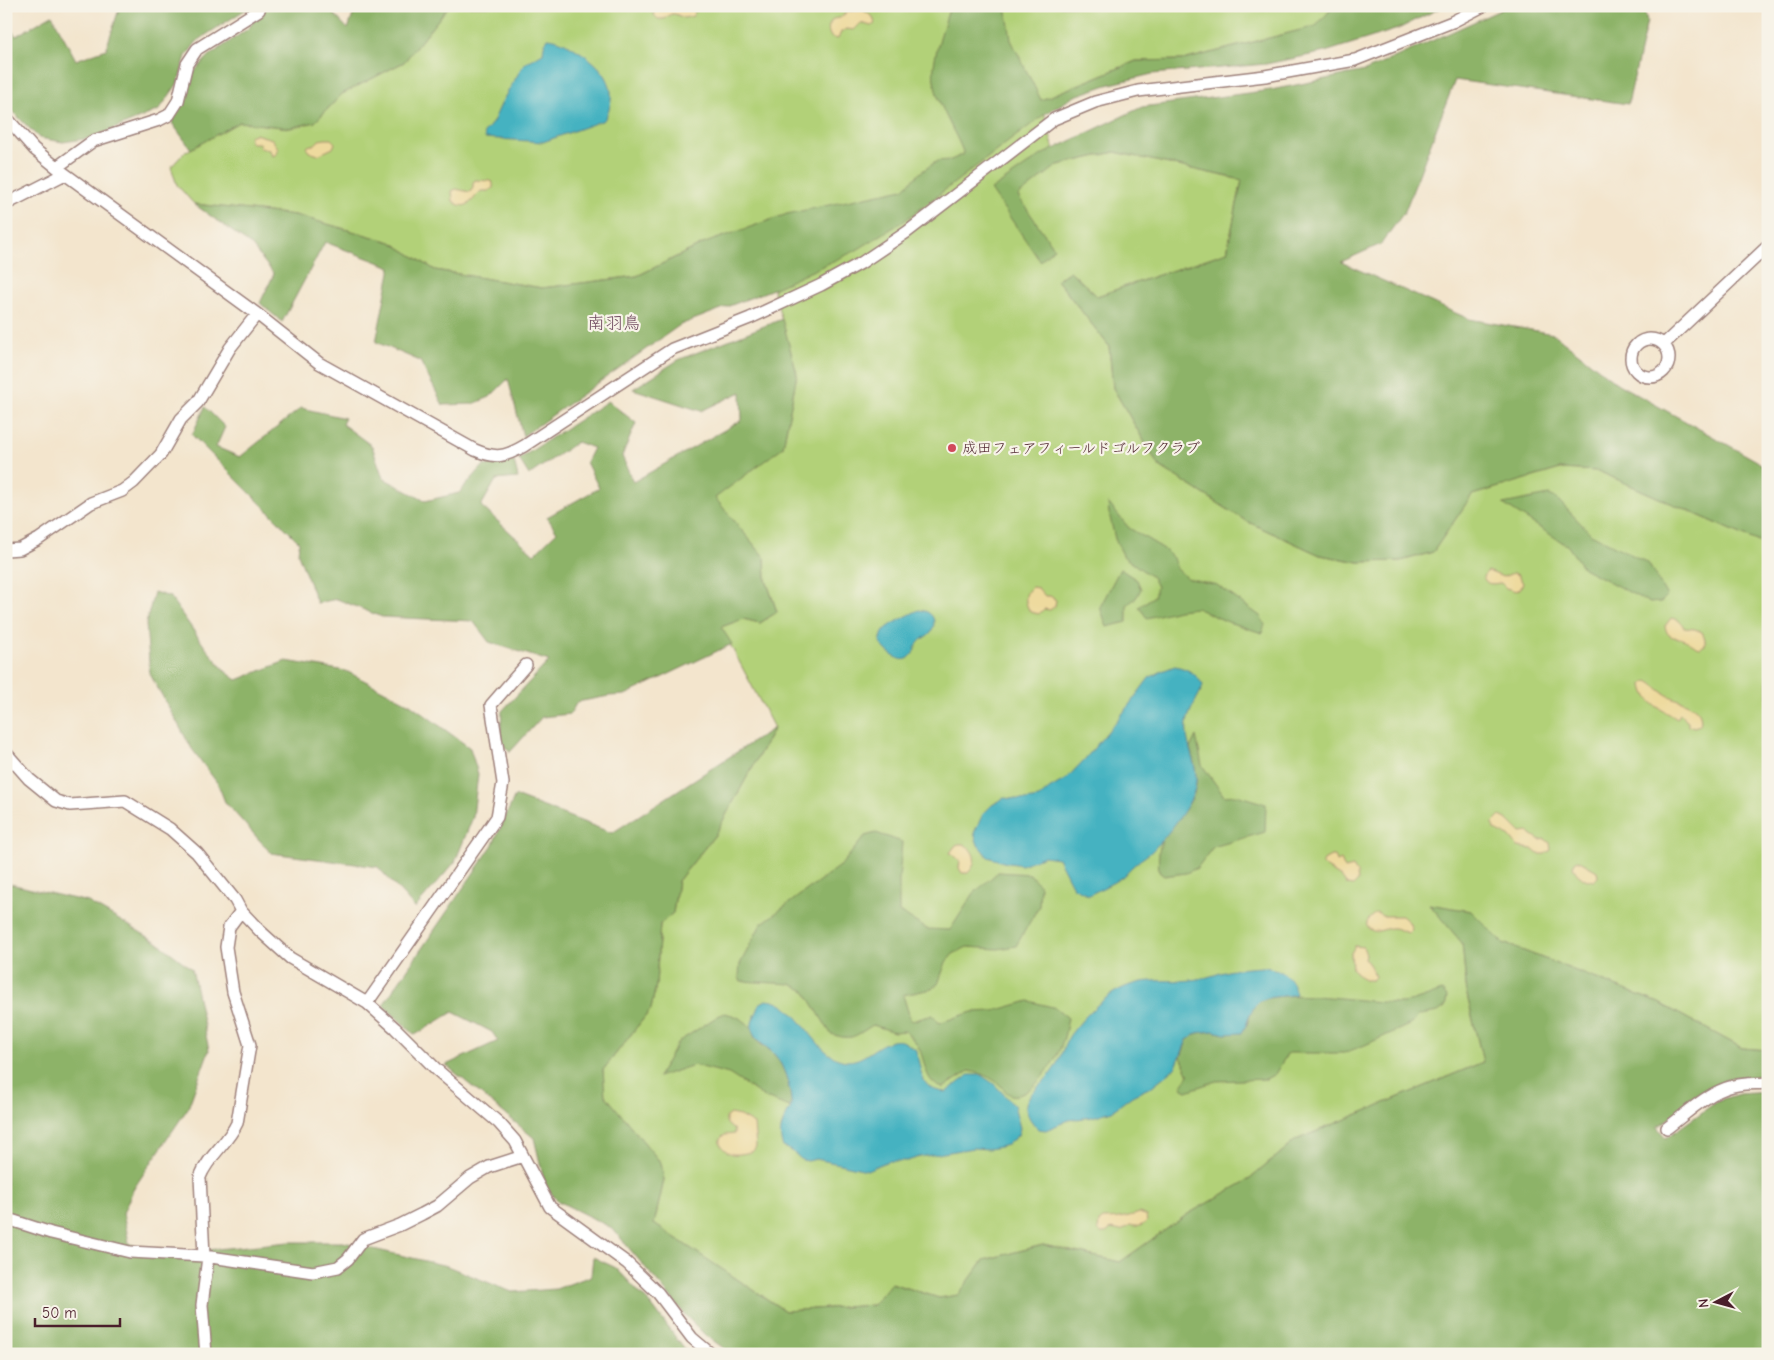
<svg xmlns="http://www.w3.org/2000/svg" width="1774" height="1360" font-family="'Comic Neue','Klee One',sans-serif">
<style>
.green{fill:#b2d178;stroke:#7e7852}
.forest{fill:#8db368;stroke:#6c694a}
.sand{fill:#eeda9e;stroke:#9c7c64}
.water{fill:#45b2c1;stroke:#486876}
.lines{fill:none;stroke-linecap:round;stroke-linejoin:round}
.minor-casing{stroke:#9e827c;stroke-width:14}
.minor{stroke:#fff;stroke-width:11}
.poi-dot{fill:#d1495b;stroke:#f7f3e8;stroke-width:2}
.labels{text-anchor:middle;dominant-baseline:central;stroke-width:4.5;stroke-linejoin:round;paint-order:stroke}
.poi-label{font-size:15px;fill:#4a1f2b;stroke:#f7f3e8;text-anchor:start}
.quarter-label{font-size:18px;fill:#714b61;stroke:#f7f3e8}
</style>
<rect width="100%" height="100%" fill="#f7f3e8"/>
<filter id="ink" filterUnits="userSpaceOnUse"><feTurbulence type="fractalNoise" baseFrequency=".02" numOctaves="2"/><feDisplacementMap in="SourceGraphic" scale="10" xChannelSelector="R" yChannelSelector="G"/><feConvolveMatrix kernelMatrix="1 2 1 2 8 2 1 2 1" color-interpolation-filters="sRGB"/></filter>
<filter id="wash" filterUnits="userSpaceOnUse"><feTurbulence type="fractalNoise" baseFrequency=".0096" numOctaves="4" result="noise"/><feDisplacementMap in="SourceGraphic" scale="20" xChannelSelector="R" yChannelSelector="G"/><feGaussianBlur stdDeviation="1.12" result="paint"/><feColorMatrix in="noise" values="0 0 0 0 0 0 0 0 0 0 0 0 0 0 0 0 0 1.4 0 .05"/><feComposite in="paint" operator="in"/></filter>
<g filter="url(#wash)">
<rect width="100%" height="100%" fill="#f3e5cd"/>
<path class="green" d="M 449,6 L 1334,6 L 1317,26 L 1183,60 L 1136,61 L 1041,100 L 1058,165 L 1115,152 L 1242,180 L 1227,252 L 1097,296 L 1070,271 L 1057,280 L 1109,346 L 1113,388 L 1158,465 L 1246,521 L 1320,555 L 1359,562 L 1401,561 L 1433,552 L 1472,495 L 1560,469 L 1598,471 L 1768,546 L 1768,1050 L 1742,1048 L 1659,1003 L 1503,943 L 1471,911 L 1430,905 L 1462,942 L 1467,995 L 1483,1062 L 1296,1140 L 1250,1179 L 1188,1214 L 1120,1262 L 1043,1245 L 984,1260 L 959,1295 L 939,1298 L 892,1283 L 873,1305 L 785,1311 L 654,1224 L 664,1180 L 661,1163 L 604,1095 L 603,1070 L 651,1009 L 656,985 L 660,924 L 673,913 L 678,881 L 715,835 L 774,728 L 721,627 L 743,619 L 760,623 L 777,612 L 766,580 L 765,558 L 714,498 L 783,446 L 797,374 L 770,278 L 705,243 L 637,276 L 542,288 L 435,270 L 391,242 L 295,215 L 194,204 L 177,185 L 171,167 L 185,152 L 239,122 L 290,128 L 315,122 L 342,94 L 404,62 Z"/>
<path class="forest" d="M 120,6 L 251,6 L 198,40 L 186,56 L 178,83 L 159,110 L 91,138 L 63,142 L 39,138 L 6,105 L 6,24 L 16,36 L 52,15 L 76,60 L 106,49 Z
M 263,6 L 326,6 L 348,29 L 354,12 L 359,6 L 449,6 L 404,62 L 342,94 L 315,122 L 290,128 L 239,122 L 191,149 L 172,123 L 189,77 L 209,56 L 249,28 Z
M 953,6 L 1006,6 L 1011,40 L 1041,100 L 1136,61 L 1183,60 L 1316,26 L 1334,6 L 1444,6 L 1398,29 L 1325,52 L 1266,64 L 1152,74 L 1107,85 L 1075,96 L 1045,114 L 904,221 L 855,251 L 773,289 L 680,325 L 523,436 L 508,379 L 490,397 L 473,404 L 443,405 L 420,361 L 376,342 L 391,267 L 325,242 L 282,322 L 260,303 L 274,274 L 251,245 L 194,204 L 295,215 L 391,242 L 435,270 L 542,288 L 637,276 L 705,243 L 787,214 L 903,189 L 921,172 L 937,161 L 951,160 L 964,154 C 955,130 938,107 934,81 C 931,60 943,29 949,9 Z
M 1509,6 L 1643,6 L 1647,21 L 1628,104 L 1455,80 L 1405,211 L 1381,244 L 1341,262 L 1469,319 L 1554,334 L 1618,384 L 1757,461 L 1768,470 L 1768,546 L 1598,471 L 1560,469 L 1472,495 L 1433,552 L 1401,561 L 1359,562 L 1320,555 L 1246,521 L 1158,465 L 1113,388 L 1109,346 L 1057,280 L 1070,271 L 1097,296 L 1227,252 L 1242,180 L 1115,152 L 1058,165 L 1018,196 L 1054,248 L 1040,261 L 991,190 L 1043,154 L 1142,107 L 1271,90 L 1365,71 Z
M 782,319 L 797,374 L 783,447 L 715,498 L 765,558 L 766,580 L 777,612 L 760,623 L 743,619 L 721,627 L 732,644 L 625,695 L 609,696 L 577,702 L 570,714 L 542,717 L 510,752 L 500,742 L 502,711 L 549,661 L 489,642 L 473,621 L 382,617 L 337,599 L 317,603 L 298,554 L 299,542 L 192,435 L 205,407 L 225,427 L 216,447 L 240,457 L 301,408 L 345,418 L 342,424 L 372,446 L 383,478 L 425,501 L 459,493 L 483,466 L 514,461 L 518,478 L 496,480 L 481,506 L 534,554 L 557,532 L 547,517 L 599,488 L 586,462 L 593,448 L 577,442 L 529,475 L 519,459 L 608,401 L 636,423 L 622,456 L 633,482 L 742,420 L 741,392 L 701,411 L 633,389 L 678,360 Z
M 1549,495 L 1557,499 L 1591,534 L 1648,563 L 1667,596 L 1661,602 L 1650,603 L 1583,568 L 1568,546 L 1503,504 Z
M 1108,503 L 1129,528 L 1164,549 L 1173,558 L 1177,569 L 1187,578 L 1217,585 L 1260,616 L 1265,624 L 1262,633 L 1228,622 L 1196,608 L 1178,610 L 1147,618 L 1139,607 L 1154,596 L 1157,587 L 1152,577 L 1124,557 L 1115,539 L 1109,513 Z
M 1120,569 L 1137,580 L 1141,589 L 1136,598 L 1127,605 L 1127,622 L 1107,627 L 1100,607 Z
M 154,592 L 170,597 L 205,647 L 226,672 L 237,680 L 286,661 L 346,671 L 410,704 L 470,748 L 478,774 L 473,817 L 455,862 L 415,908 L 378,867 L 271,853 L 225,802 L 218,784 L 192,749 L 150,674 L 146,624 Z
M 774,728 L 715,835 L 678,881 L 673,913 L 660,924 L 656,985 L 651,1009 L 603,1070 L 605,1095 L 661,1163 L 664,1180 L 654,1224 L 785,1311 L 873,1305 L 891,1283 L 939,1298 L 958,1295 L 984,1260 L 1043,1245 L 1120,1262 L 1188,1214 L 1250,1179 L 1296,1140 L 1483,1062 L 1467,995 L 1462,943 L 1429,904 L 1471,911 L 1503,943 L 1659,1003 L 1742,1048 L 1768,1050 L 1768,1075 L 1725,1079 L 1657,1127 L 1666,1138 L 1719,1100 L 1739,1094 L 1768,1092 L 1768,1354 L 732,1354 L 704,1334 L 687,1317 L 612,1228 L 558,1201 L 546,1188 L 534,1138 L 446,1065 L 498,1041 L 492,1032 L 453,1012 L 415,1035 L 383,1005 L 492,846 L 515,796 L 612,833 Z
M 1196,736 L 1202,765 L 1224,796 L 1236,795 L 1266,804 L 1265,832 L 1213,847 L 1197,868 L 1186,873 L 1164,876 L 1159,872 C 1158,861 1158,848 1163,838 C 1172,821 1196,804 1196,782 C 1196,770 1193,759 1190,748 Z
M 876,833 L 902,842 L 899,880 L 899,912 L 927,929 L 950,930 L 974,893 L 998,872 L 1030,874 L 1040,886 L 1039,906 L 1016,946 L 998,949 L 967,947 L 953,954 L 946,962 L 938,984 L 932,989 L 903,995 L 911,1021 L 933,1015 L 939,1023 L 972,1012 L 994,1011 L 1029,1001 L 1056,1008 L 1068,1018 C 1066,1029 1064,1041 1059,1051 C 1053,1065 1029,1100 1011,1095 C 1006,1093 1004,1089 1000,1085 C 991,1077 981,1073 969,1071 L 943,1088 C 922,1082 927,1059 916,1043 C 913,1039 908,1035 905,1031 L 894,1032 L 873,1025 C 853,1037 853,1041 831,1034 L 805,991 L 791,984 L 741,981 L 739,977 L 740,964 L 761,924 L 842,864 L 865,836 Z
M 6,883 L 88,902 L 157,942 L 192,969 L 209,1050 L 188,1108 L 134,1188 L 123,1213 L 129,1243 L 164,1259 L 207,1250 L 289,1242 L 343,1242 L 447,1266 L 512,1292 L 556,1289 L 591,1276 L 593,1257 L 616,1268 L 653,1307 L 688,1354 L 6,1354 Z
M 1442,991 L 1447,997 L 1445,1007 L 1438,1012 L 1420,1015 L 1411,1024 L 1365,1045 L 1344,1053 L 1288,1053 L 1275,1074 L 1266,1079 L 1216,1081 L 1187,1091 L 1183,1089 L 1182,1085 L 1189,1075 L 1181,1057 L 1187,1040 L 1197,1033 L 1213,1031 L 1225,1034 L 1247,1025 C 1249,1019 1251,1010 1256,1004 C 1277,985 1371,1004 1402,1003 C 1415,1002 1430,995 1442,991 Z
M 725,1013 C 736,1016 745,1019 752,1029 C 754,1032 754,1037 756,1040 C 760,1045 767,1048 772,1052 C 785,1064 791,1090 792,1108 L 766,1098 L 729,1074 L 694,1065 L 658,1077 L 678,1042 L 718,1016 Z"/>
<path class="sand" d="M 653,6 L 696,6 L 693,16 L 684,18 L 675,14 L 671,14 L 664,19 L 658,19 L 654,15 Z
M 863,10 L 873,17 L 875,24 L 871,26 L 861,23 L 854,30 L 846,29 L 841,32 L 838,39 L 831,37 C 826,29 829,25 833,19 L 840,18 L 848,11 Z
M 255,134 L 272,139 L 278,148 L 277,154 L 272,156 L 270,150 L 260,148 L 259,143 L 252,143 L 250,141 L 249,136 Z
M 325,139 L 331,139 L 335,143 L 333,148 L 318,155 L 309,152 L 307,149 L 308,146 C 315,144 314,146 319,140 Z
M 475,180 L 491,181 L 493,183 L 493,188 L 488,191 L 481,191 C 472,199 467,213 453,201 L 452,191 L 456,189 L 470,192 L 473,188 L 473,183 Z
M 1488,571 L 1503,577 L 1513,573 L 1518,575 L 1523,583 L 1521,588 L 1516,591 L 1506,588 L 1501,583 C 1492,584 1486,586 1483,576 Z
M 1032,587 L 1038,588 L 1045,596 L 1050,596 L 1056,600 L 1055,606 L 1050,610 L 1044,609 L 1039,614 L 1030,612 C 1025,603 1023,594 1032,587 Z
M 1671,618 C 1678,619 1681,621 1684,628 L 1695,629 L 1702,632 L 1705,639 L 1705,645 L 1700,648 C 1693,646 1690,642 1685,640 C 1675,635 1668,641 1665,626 Z
M 1648,681 C 1654,684 1658,689 1664,693 C 1677,702 1706,704 1700,725 L 1694,727 L 1688,725 L 1688,721 L 1680,714 L 1677,719 C 1663,709 1645,705 1643,684 Z
M 1500,816 L 1508,820 L 1521,833 L 1528,832 L 1540,840 L 1545,839 L 1550,843 L 1551,850 L 1545,854 L 1538,854 L 1532,849 L 1518,847 L 1509,836 L 1494,830 L 1493,823 Z
M 958,844 L 964,844 C 976,852 978,863 968,873 L 962,873 L 959,868 L 960,861 L 950,853 L 955,846 Z
M 1331,856 L 1335,856 L 1337,862 L 1341,860 L 1345,869 L 1353,867 L 1357,873 L 1358,881 L 1353,886 L 1347,885 L 1341,877 L 1322,865 L 1325,859 Z
M 1578,860 L 1597,871 L 1598,877 L 1594,881 C 1584,880 1576,876 1573,866 L 1575,862 Z
M 1377,913 L 1382,916 L 1402,916 L 1409,922 L 1412,929 L 1409,933 C 1404,932 1399,929 1394,928 C 1387,927 1377,934 1371,930 C 1361,925 1371,915 1377,913 Z
M 1355,946 L 1363,947 L 1366,954 L 1365,959 L 1373,970 L 1375,977 L 1372,980 L 1364,980 L 1352,969 L 1351,953 Z
M 730,1114 L 740,1116 L 754,1124 L 756,1147 L 753,1151 C 748,1153 738,1155 732,1154 C 726,1152 714,1143 723,1136 C 725,1134 731,1135 734,1134 L 734,1130 C 729,1126 725,1124 726,1117 Z
M 1140,1213 L 1146,1216 L 1147,1221 C 1141,1227 1138,1227 1130,1225 L 1121,1231 L 1111,1229 L 1106,1233 L 1101,1233 L 1098,1230 L 1099,1222 L 1103,1219 C 1118,1219 1126,1217 1140,1213 Z"/>
<path class="water" d="M 548,38 C 560,39 569,45 580,52 C 606,69 621,90 604,120 L 543,142 L 485,138 L 484,133 L 493,122 L 503,100 L 524,64 L 543,53 L 544,45 Z
M 919,610 C 932,611 938,620 931,632 C 928,636 922,638 919,642 C 915,646 915,652 911,656 C 902,667 884,650 880,642 C 881,638 882,633 885,630 C 887,626 914,612 919,610 Z
M 1175,666 C 1189,669 1195,673 1203,685 C 1199,698 1189,709 1187,723 C 1184,744 1198,763 1196,783 C 1195,802 1165,838 1151,852 C 1145,857 1138,861 1133,866 C 1129,869 1126,874 1122,877 C 1112,884 1100,889 1089,895 L 1073,887 L 1058,858 L 1044,856 L 1022,865 L 1003,862 L 988,857 L 978,845 L 974,833 L 983,814 L 992,805 L 1004,798 L 1026,800 L 1039,798 L 1049,789 L 1066,779 L 1085,759 L 1123,713 L 1149,678 L 1162,671 Z
M 1262,967 C 1281,969 1291,974 1296,994 C 1283,998 1263,994 1254,1007 C 1249,1015 1247,1025 1242,1033 L 1225,1034 L 1213,1031 L 1197,1033 L 1187,1040 L 1176,1067 L 1151,1087 L 1132,1096 L 1112,1111 L 1092,1117 L 1069,1120 L 1046,1130 L 1038,1129 C 1011,1100 1035,1094 1051,1073 C 1062,1059 1063,1042 1074,1030 C 1094,1005 1119,982 1152,981 C 1168,980 1183,982 1198,979 C 1208,978 1218,973 1228,971 C 1239,968 1251,968 1262,967 Z
M 766,1000 C 798,1001 811,1048 838,1059 C 865,1069 877,1036 902,1041 C 906,1042 911,1047 915,1049 C 923,1071 918,1090 946,1092 L 969,1075 L 981,1075 L 994,1084 L 1014,1105 L 1020,1128 L 1018,1135 L 1007,1145 L 1000,1147 L 988,1149 L 973,1148 L 920,1157 L 907,1161 L 888,1161 L 867,1170 L 816,1159 L 808,1161 L 802,1160 L 792,1151 L 783,1147 C 779,1137 780,1128 785,1118 C 788,1111 792,1109 791,1101 C 790,1086 784,1065 774,1054 C 766,1045 754,1042 752,1029 C 750,1019 759,1013 759,1004 Z"/>
</g>
<g filter="url(#ink)">
<g class="lines">
<g class="minor-casing">
<path id="minor" d="M 6,117 L 34,149 L 65,174 L 257,314 L 319,363 L 475,450 C 496,459 505,457 524,446 L 672,349 L 750,318 L 821,285 L 861,263 L 907,232 L 1054,119 L 1095,102 L 1138,91 L 1265,76 L 1355,60 L 1452,22 L 1483,6
M 57,167 L 93,141 L 159,120 L 169,115 L 178,101 L 187,64 L 197,49 L 259,10 L 260,6
M 6,204 L 65,174
M1631 358a19 19 0 1 1 38 0a19 19 0 1 1-38 0Z
M 1664,344 L 1768,246
M 6,550 L 20,549 L 39,539 L 91,503 L 122,491 L 134,482 L 161,454 L 181,419 L 198,402 L 230,348 L 257,314
M 6,753 L 29,779 L 56,801 L 70,805 L 125,801 L 170,829 L 197,853 L 235,900 L 241,911 L 260,931 L 290,958 L 367,1003 L 395,1028 L 437,1070 L 499,1123 L 515,1141 L 550,1207 L 627,1263 L 658,1293 L 692,1338 L 711,1354
M 367,1003 L 497,817 L 503,783 L 491,705 L 526,665
M 1667,1128 C 1687,1113 1708,1092 1733,1086 C 1744,1083 1756,1084 1768,1083
M 6,1220 L 14,1221 L 51,1233 L 130,1252 L 204,1256 L 313,1272 L 338,1267 L 348,1259 L 363,1239 L 400,1225 L 422,1214 L 437,1206 L 470,1178 L 489,1167 L 523,1156
M 204,1256 L 200,1177 C 208,1156 228,1143 237,1123 L 250,1045 L 233,992 L 226,947 L 229,927 L 241,911
M 206,1354 L 202,1305 L 208,1257"/>
</g>
<use href="#minor" class="minor"/>
</g>
</g>
<circle class="poi-dot" cx="952" cy="448" r="5"/>
<g class="labels">
<g class="poi-label">
<text x="962" y="448">成田フェアフィールドゴルフクラブ</text>
</g>
<g class="quarter-label">
<text x="614" y="323">南羽鳥</text>
</g>
</g>
<rect width="1774" height="1360" fill="none" stroke="#f7f3e8" stroke-width="25"/>
<g transform="translate(1716 1302) rotate(264)" stroke="#f7f3e8" stroke-width="4" paint-order="stroke">
<path d="M0-4L9 19L0 12L-9 19Z" fill="#4a1f2b"/>
<text y="-8" font-size="14" font-weight="bold" text-anchor="middle" fill="#4a1f2b">N</text>
</g>
<path d="M35 1318v8h85v-8" fill="none" stroke="#4a1f2b" stroke-width="2.5"/>
<text x="42" y="1318" font-size="15" fill="#4a1f2b" stroke="#f7f3e8" stroke-width="4" paint-order="stroke">50 m</text>
</svg>
